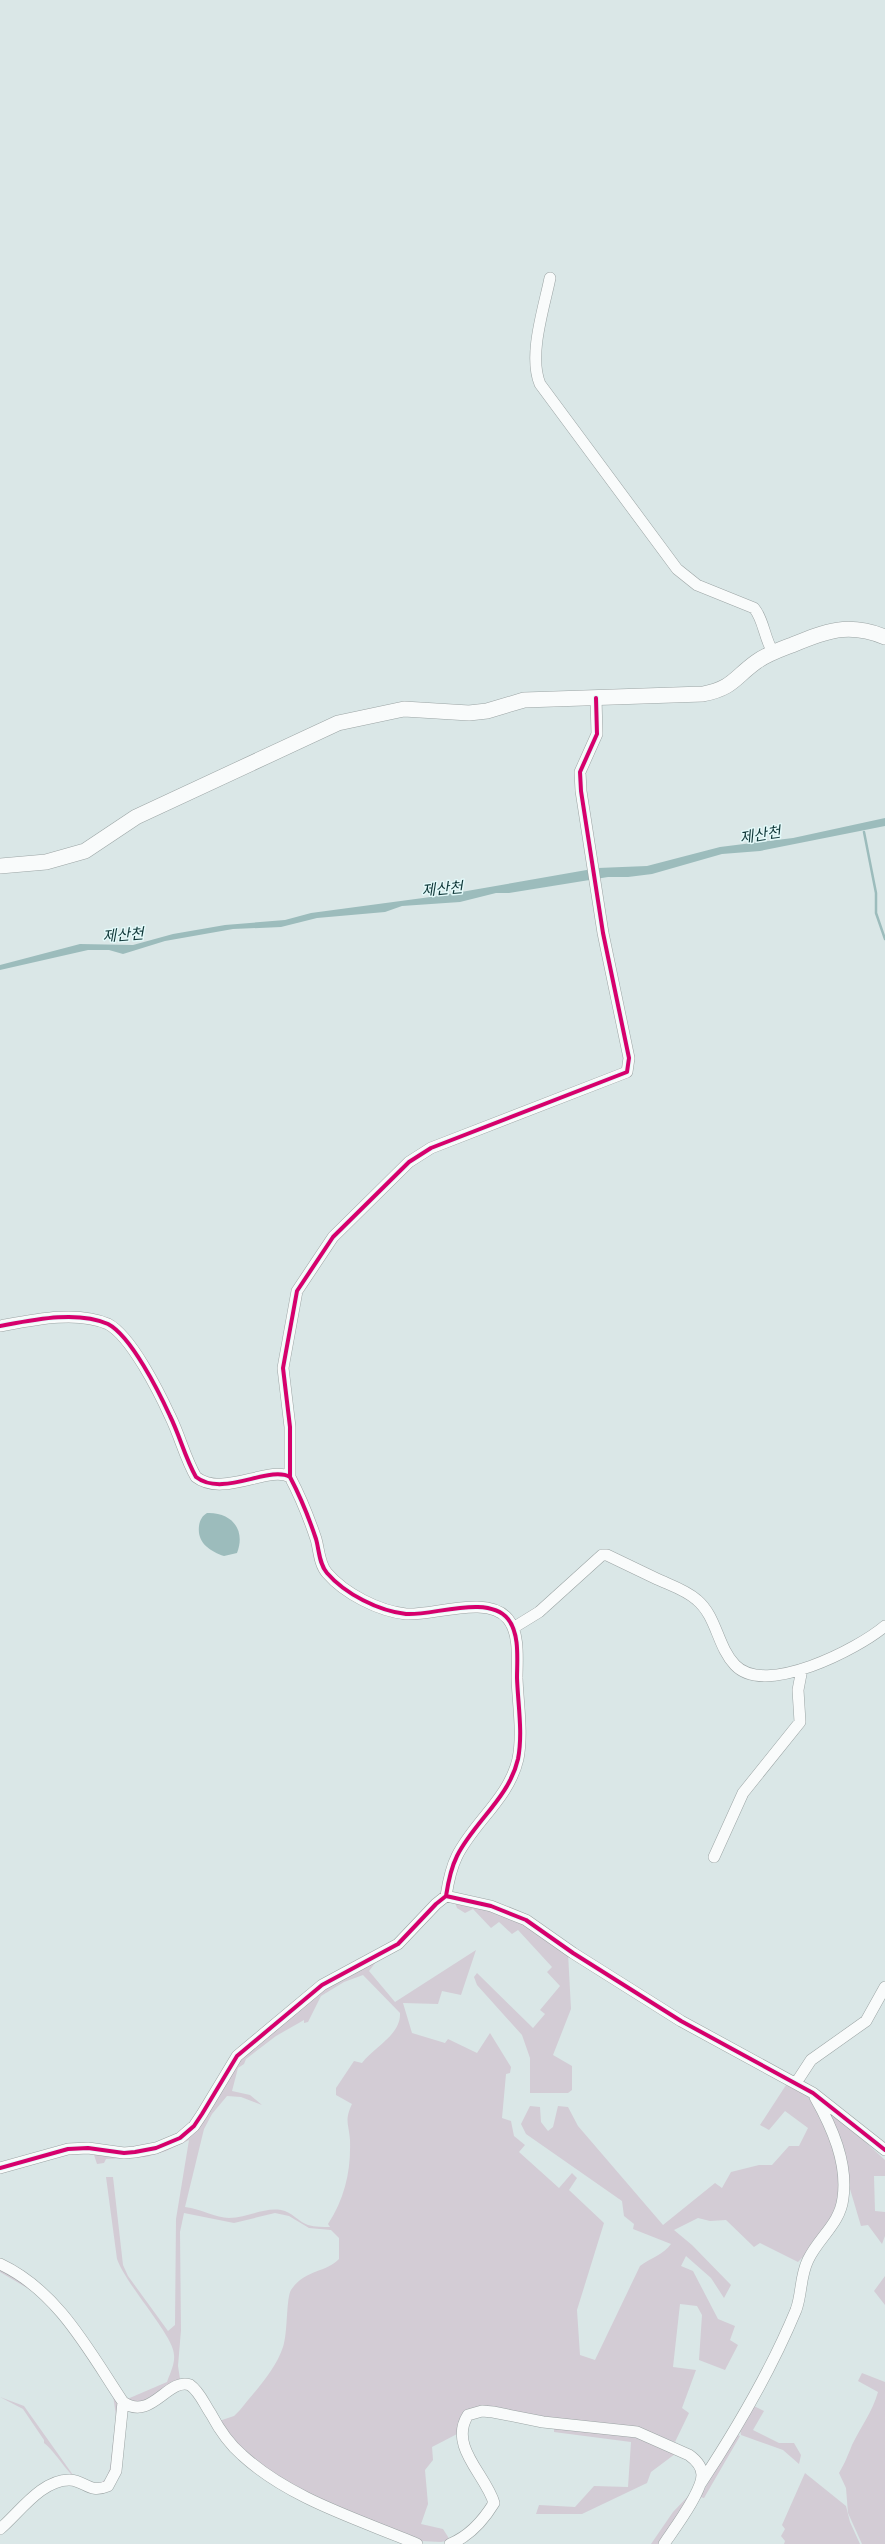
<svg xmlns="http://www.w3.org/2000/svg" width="885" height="2544" font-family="Commissioner,'Noto Sans KR',sans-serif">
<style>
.green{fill:#d3ccd5;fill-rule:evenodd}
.water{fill:#9cbcbc}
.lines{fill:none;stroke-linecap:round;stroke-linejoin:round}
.stream{stroke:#9cbcbc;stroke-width:2.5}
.street-casing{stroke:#9ba4a4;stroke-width:12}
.secondary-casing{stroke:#9ba4a4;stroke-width:16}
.street{stroke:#f9fbfb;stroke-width:11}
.secondary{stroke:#f9fbfb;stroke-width:15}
.cycleway-casing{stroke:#e3f9f9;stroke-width:6}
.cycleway{stroke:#d6006c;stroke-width:4}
.labels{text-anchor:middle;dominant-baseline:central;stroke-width:3;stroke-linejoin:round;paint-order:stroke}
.water-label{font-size:15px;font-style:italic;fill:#0f3738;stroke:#e3f9f9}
</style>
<rect width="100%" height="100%" fill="#dae7e7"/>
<path class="green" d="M 454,1900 L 513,1916 L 568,1953 L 571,2009 L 553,2055 L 572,2066 L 572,2090 L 568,2093 L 530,2093 L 530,2058 L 522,2035 L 477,1985 L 474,1977 L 477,1973 L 533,2028 L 545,2014 L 540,2010 L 560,1986 L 547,1972 L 552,1967 L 518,1930 L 512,1934 L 499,1922 L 491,1928 L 473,1909 L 465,1913 L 457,1908 Z
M 476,1950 L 461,1995 L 442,1991 L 438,2004 L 403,2003 L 412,2033 L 445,2043 L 448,2039 L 477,2053 L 490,2033 L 511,2067 L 510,2073 L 506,2074 L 502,2118 L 511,2121 L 514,2136 L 525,2145 L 519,2152 L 559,2188 L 572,2173 L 577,2178 L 569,2190 L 604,2223 L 577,2310 L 580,2355 L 595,2360 L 640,2266 C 650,2258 663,2255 671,2244 L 633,2229 L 634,2224 L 624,2216 L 622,2201 L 526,2134 L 521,2124 L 530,2106 L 540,2107 L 541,2122 L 548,2131 L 553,2127 L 558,2106 L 568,2107 L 578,2126 L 663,2225 L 715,2183 L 722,2188 L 731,2172 L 759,2165 L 772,2165 L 789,2146 L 799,2146 L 808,2128 L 785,2111 L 769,2130 L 760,2125 L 788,2082 C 795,2086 804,2089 810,2094 C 818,2101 823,2120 827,2130 C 851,2183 841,2221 798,2262 L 760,2243 L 754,2247 L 726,2220 L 710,2221 L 698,2218 L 674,2230 L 692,2245 L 731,2285 L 724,2298 L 711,2278 L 686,2256 L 681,2266 L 693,2271 L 718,2319 L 735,2326 L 730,2340 L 738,2345 L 725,2370 L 699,2360 L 702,2315 L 697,2306 L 680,2304 L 673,2367 L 696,2370 L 682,2408 L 689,2413 L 675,2442 L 638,2428 L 543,2417 L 482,2406 L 459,2433 L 432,2447 L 433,2460 L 425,2470 L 428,2504 L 421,2524 L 443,2529 L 450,2540 L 441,2542 L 421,2541 C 363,2517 291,2495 244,2452 C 235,2443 227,2431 219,2421 L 234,2416 L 240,2410 C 255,2391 275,2371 283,2347 C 288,2333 286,2298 291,2290 C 305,2269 326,2273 339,2259 L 339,2238 L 331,2230 L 309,2228 L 289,2216 L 275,2213 L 234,2223 L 184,2213 L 180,2232 L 181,2330 L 178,2366 L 180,2379 L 143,2402 L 125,2400 L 167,2382 C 170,2373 175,2364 174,2355 C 174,2336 126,2285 117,2259 L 106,2177 L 113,2177 L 123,2265 L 128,2276 L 168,2331 L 175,2325 L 176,2219 L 189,2140 L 166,2151 L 146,2157 L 106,2159 L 104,2163 L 97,2164 L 93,2152 L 181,2141 L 234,2064 L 315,1995 L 379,1958 L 369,1971 L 395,2002 ZM 363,1975 L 400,2013 C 401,2035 374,2047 362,2063 L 354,2061 L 336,2088 L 336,2095 L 352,2104 C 344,2121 349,2124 350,2140 C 351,2171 345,2198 328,2224 L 330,2227 C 323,2227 315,2227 308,2225 C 299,2222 292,2212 281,2210 C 264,2207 247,2218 229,2218 C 216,2218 201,2209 185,2207 L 204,2129 L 212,2114 L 227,2096 L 241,2097 L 262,2105 L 250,2095 L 232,2091 L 238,2068 L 244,2064 L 246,2059 L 276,2036 L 304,2020 L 304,2023 L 308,2022 L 321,1996 L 344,1982 Z
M 825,2105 L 885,2160 L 885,2176 L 874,2176 L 875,2211 L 885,2212 L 885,2236 L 882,2244 L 868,2225 L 861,2226 Z
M 0,2267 L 35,2287 L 53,2304 L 121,2403 L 115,2470 L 107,2484 C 77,2498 63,2458 44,2443 L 44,2440 L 23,2409 L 0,2397 L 24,2406 L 73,2475 L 91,2485 L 100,2483 L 106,2479 L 110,2468 L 116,2416 L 113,2395 L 52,2306 L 34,2292 L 0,2272 Z
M 885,2276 L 885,2305 L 874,2291 Z
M 862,2373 L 885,2382 L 885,2544 L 862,2544 L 848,2513 L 846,2488 L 839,2473 C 845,2463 848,2455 852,2445 C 861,2426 872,2413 878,2392 L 858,2381 Z
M 754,2406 L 764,2411 L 753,2430 L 779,2443 L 794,2443 L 801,2455 L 799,2464 L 783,2450 L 741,2435 L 740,2430 Z
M 554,2427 L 636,2434 L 679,2451 L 651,2472 L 647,2483 L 582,2514 L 536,2514 L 539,2505 L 575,2507 L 594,2486 L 628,2487 L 631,2442 L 554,2432 Z
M 736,2434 L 740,2436 L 704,2498 L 700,2497 Z
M 805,2473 L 846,2506 L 850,2522 L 860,2544 L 784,2544 L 785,2541 L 781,2536 L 785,2529 L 782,2525 Z
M 695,2489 L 661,2544 L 651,2544 L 673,2512 Z"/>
<path class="water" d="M 885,818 L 885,826 L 760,851 L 722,854 L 652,874 L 628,877 L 608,877 L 509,893 L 496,893 L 460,902 L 402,906 L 385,912 L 317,918 L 281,927 L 233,929 L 165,941 L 123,954 L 109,950 L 88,950 L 0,970 L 0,965 L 80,944 L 133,945 L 173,934 L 225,925 L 285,920 L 311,913 L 438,896 L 598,868 L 647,866 L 720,847 L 793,838 Z
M 207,1513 C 232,1512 246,1530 237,1553 L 224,1556 C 210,1551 197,1543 199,1526 C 200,1520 202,1516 207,1513 Z"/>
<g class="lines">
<path class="stream" d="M 864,832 L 876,893 L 876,913 L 885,939"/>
<g class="street-casing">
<path id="street" d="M 550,278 C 544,308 528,355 540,384 L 677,569 L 697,585 L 754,608 C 764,620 764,638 773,652
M 0,1326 C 32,1320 77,1310 108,1324 C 131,1336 159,1392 170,1416 C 180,1436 185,1458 196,1477 C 223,1498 269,1465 290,1477 C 300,1496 309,1518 316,1539 C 319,1549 319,1564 327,1573 C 345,1594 379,1611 406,1614 C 433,1616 488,1594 508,1619 C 520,1634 517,1660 517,1678 C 518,1705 523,1733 518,1759 C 509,1798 474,1822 457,1856 C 451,1868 448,1883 446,1896
M 290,1477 L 290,1427 L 283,1368 L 297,1291 L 333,1237 L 409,1162 L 431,1148 L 627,1072 L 629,1058 L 603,933 L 581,791 L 580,772 L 597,734 L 596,698
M 513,1628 L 539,1612 L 602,1555 L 607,1555 C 624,1563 640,1571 657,1579 C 670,1585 686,1590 697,1600 C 717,1617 717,1646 735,1665 C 765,1697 858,1649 885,1626
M 714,1857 L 743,1793 L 800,1722 L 798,1690 L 802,1669
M 796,2083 L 811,2060 L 866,2021 L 885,1987
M 0,2168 L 68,2149 L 88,2148 L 124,2153 L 135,2152 L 156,2148 L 180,2138 L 194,2126 L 202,2114 L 237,2056 L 322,1985 L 398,1944 L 436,1904 L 446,1896 L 491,1906 L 526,1920 L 573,1953 L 681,2021 L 813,2093 L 885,2150
M 0,2264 C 58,2291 89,2351 123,2402 C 151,2422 168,2377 190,2385 C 200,2392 204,2404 211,2414 C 219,2429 229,2444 242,2455 C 290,2499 358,2519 417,2544
M 701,2483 C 736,2430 772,2368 796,2310 C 802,2294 800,2276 808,2260 C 819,2237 840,2224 843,2198 C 848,2163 832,2127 815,2097
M 0,2529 C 19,2513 42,2479 70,2480 C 86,2481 89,2494 108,2486 L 116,2471 L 123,2402
M 450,2544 C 470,2536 483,2521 494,2503 C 486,2475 448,2446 468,2415 L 482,2411 L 493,2412 L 543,2422 L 637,2432 L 689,2455 C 696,2460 702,2466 702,2475 C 702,2492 674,2529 664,2544"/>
</g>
<g class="secondary-casing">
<path id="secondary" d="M 0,866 L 46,862 L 85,851 L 136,817 L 338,723 L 404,709 L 469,713 L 487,711 L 524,700 L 703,694 C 733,688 734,678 756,662 C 767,654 779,650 792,645 C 826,631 848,622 885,637"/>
</g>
<use href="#street" class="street"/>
<use href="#secondary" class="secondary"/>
<g class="cycleway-casing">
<path id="cycleway" d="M 0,1326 C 32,1320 77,1310 108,1324 C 131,1336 159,1392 170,1416 C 180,1436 185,1458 196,1477 C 223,1498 269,1465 290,1477 C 300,1496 309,1518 316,1539 C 319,1549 319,1564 327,1573 C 345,1594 379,1611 406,1614 C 433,1616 488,1594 508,1619 C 520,1634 517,1660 517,1678 C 518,1705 523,1733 518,1759 C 509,1798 474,1822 457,1856 C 451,1868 448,1883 446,1896
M 290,1477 L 290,1427 L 283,1368 L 297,1291 L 333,1237 L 409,1162 L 431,1148 L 627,1072 L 629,1058 L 603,933 L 581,791 L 580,772 L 597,734 L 596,698
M 0,2168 L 68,2149 L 88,2148 L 124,2153 L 135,2152 L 156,2148 L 180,2138 L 194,2126 L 202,2114 L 237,2056 L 322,1985 L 398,1944 L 436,1904 L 446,1896 L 491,1906 L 526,1920 L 573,1953 L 681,2021 L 813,2093 L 885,2150"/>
</g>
<use href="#cycleway" class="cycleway"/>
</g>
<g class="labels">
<g class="water-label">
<text transform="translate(760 834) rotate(-9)">제산천</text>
<text transform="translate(442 888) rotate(-5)">제산천</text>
<text transform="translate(123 934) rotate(-4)">제산천</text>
</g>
</g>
</svg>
